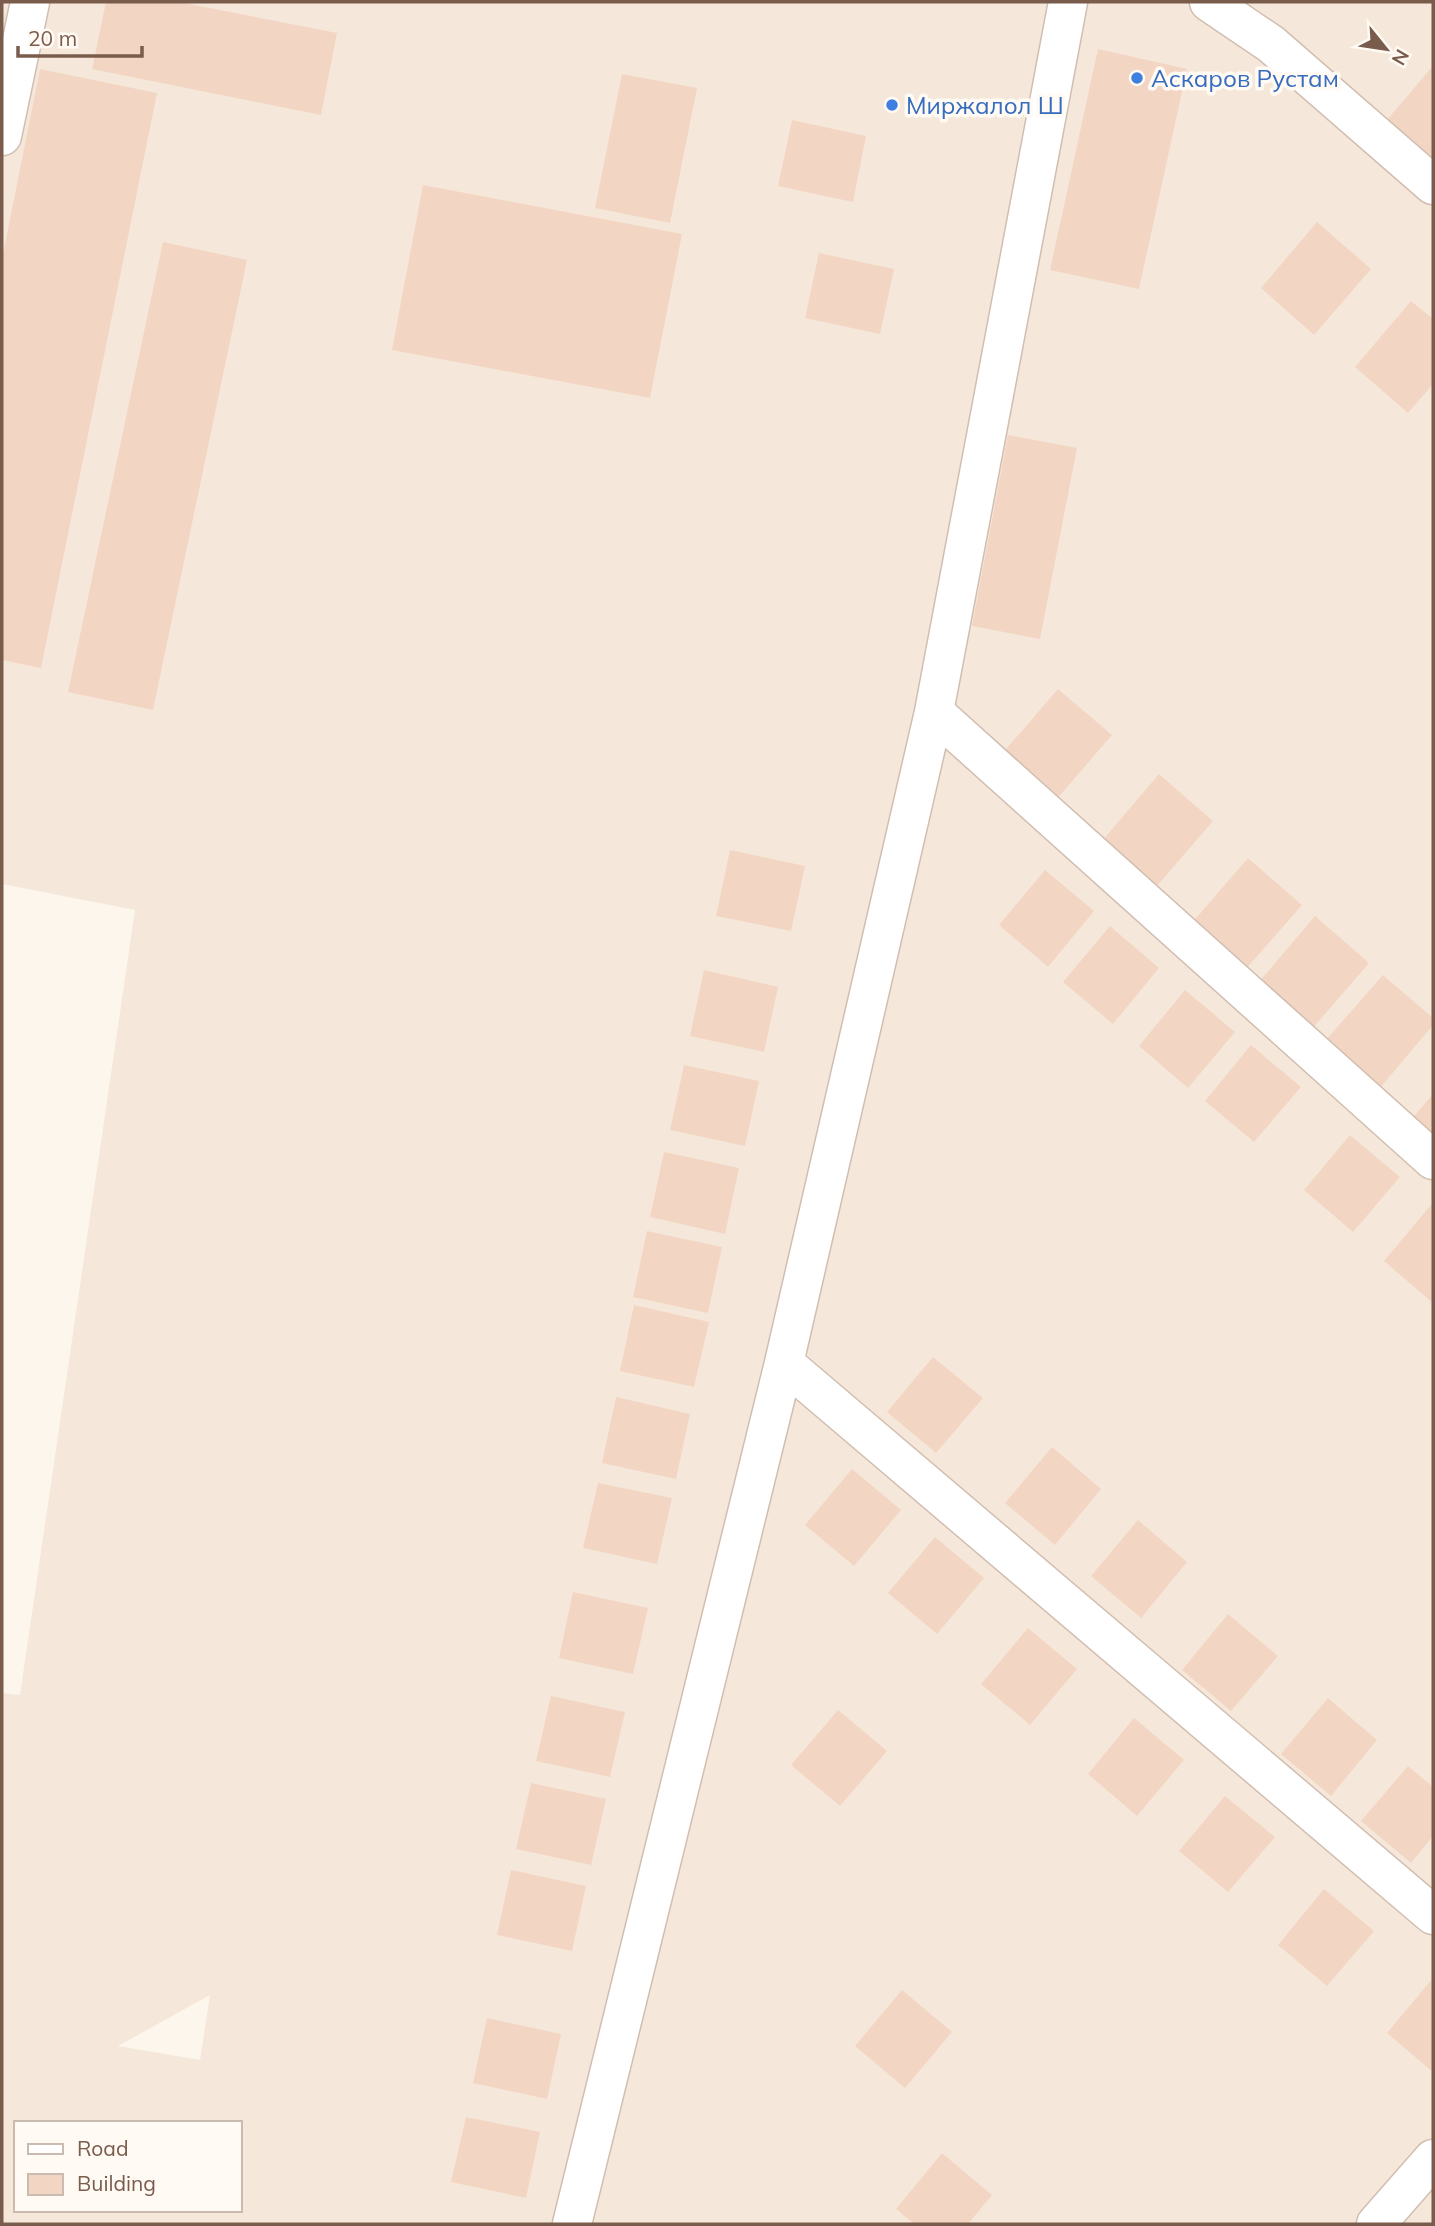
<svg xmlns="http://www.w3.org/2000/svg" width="1435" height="2226" font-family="Mulish,sans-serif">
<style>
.residential{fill:#f5e8da;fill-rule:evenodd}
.building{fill:#f3d5c3}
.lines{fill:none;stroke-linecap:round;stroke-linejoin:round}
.minor-casing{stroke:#d1beb0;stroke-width:41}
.tertiary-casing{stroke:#d1beb0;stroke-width:41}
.minor{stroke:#fff;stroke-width:38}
.tertiary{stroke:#fff;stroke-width:38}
.shop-dot{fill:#3f7fe0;stroke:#fffaf3;stroke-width:2.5}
.labels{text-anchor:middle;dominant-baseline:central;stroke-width:7;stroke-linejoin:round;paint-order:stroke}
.shop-label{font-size:24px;fill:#366cbe;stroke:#fffaf3;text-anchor:start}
</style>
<rect width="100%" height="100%" fill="#fdf6ec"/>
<path class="residential" d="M 2,2 L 1433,2 L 1433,2224 L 2,2224 L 2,1693 L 20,1695 L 135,910 L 2,884 ZM 210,1995 L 200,2060 L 118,2046 ZM 16,2123 L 240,2123 L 240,2210 L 16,2210 Z"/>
<path class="building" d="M 106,2 L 179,2 L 337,33 L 321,115 L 92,69 Z
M 1098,49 L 1187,69 L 1139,289 L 1050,270 Z
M 1433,66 L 1433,161 L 1386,121 Z
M 40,69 L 157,93 L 41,668 L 2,660 L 2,259 Z
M 622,74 L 697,88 L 670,223 L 595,208 Z
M 792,120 L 866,136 L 853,202 L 778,186 Z
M 423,185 L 682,234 L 650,398 L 392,350 Z
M 1317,222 L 1371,269 L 1314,335 L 1261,288 Z
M 163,242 L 247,260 L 153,710 L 68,692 Z
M 819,253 L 894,269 L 880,334 L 805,318 Z
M 1411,301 L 1433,319 L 1433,384 L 1408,413 L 1355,367 Z
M 1008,435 L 1077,448 L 1040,639 L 972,626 Z
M 1058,689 L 1112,735 L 1055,801 L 1001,755 Z
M 1159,774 L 1213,821 L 1156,887 L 1102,841 Z
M 730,850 L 805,866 L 791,931 L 716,916 Z
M 1248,858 L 1302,905 L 1244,971 L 1191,924 Z
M 1045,870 L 1094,911 L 1048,967 L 999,925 Z
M 1315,916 L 1369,963 L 1312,1029 L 1258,983 Z
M 1110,926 L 1159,968 L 1113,1024 L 1063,982 Z
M 704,970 L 778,987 L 764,1052 L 690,1036 Z
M 1383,975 L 1433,1018 L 1433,1025 L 1380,1088 L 1325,1041 Z
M 1185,990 L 1235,1032 L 1188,1088 L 1139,1046 Z
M 1251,1045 L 1301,1087 L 1254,1142 L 1205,1101 Z
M 684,1065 L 759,1081 L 745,1146 L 670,1130 Z
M 1433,1094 L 1433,1133 L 1414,1116 Z
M 1350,1135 L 1400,1177 L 1353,1232 L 1304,1190 Z
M 664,1152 L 739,1168 L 725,1234 L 650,1217 Z
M 1431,1205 L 1433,1208 L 1433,1303 L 1384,1261 Z
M 647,1231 L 722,1247 L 708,1313 L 633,1297 Z
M 634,1305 L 709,1322 L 694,1387 L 620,1371 Z
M 933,1357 L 983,1398 L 936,1453 L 887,1412 Z
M 616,1397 L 690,1414 L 676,1479 L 602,1463 Z
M 1052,1447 L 1101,1489 L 1055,1545 L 1005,1503 Z
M 852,1469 L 901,1510 L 854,1566 L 805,1525 Z
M 598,1483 L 672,1498 L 657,1564 L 583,1548 Z
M 1138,1520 L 1187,1562 L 1141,1618 L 1091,1576 Z
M 935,1537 L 984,1578 L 937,1634 L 888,1593 Z
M 573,1592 L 648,1608 L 633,1674 L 559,1658 Z
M 1228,1614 L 1278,1656 L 1231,1711 L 1182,1670 Z
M 1028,1628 L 1077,1669 L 1030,1725 L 981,1684 Z
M 551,1696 L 625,1712 L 610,1777 L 536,1761 Z
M 1328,1698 L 1377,1740 L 1331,1796 L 1281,1754 Z
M 838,1710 L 887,1751 L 840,1806 L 791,1765 Z
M 1134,1718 L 1184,1760 L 1137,1816 L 1088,1774 Z
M 1408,1766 L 1433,1787 L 1433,1836 L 1411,1863 L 1361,1821 Z
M 531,1783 L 606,1799 L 591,1865 L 516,1849 Z
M 1225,1796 L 1275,1837 L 1228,1892 L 1179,1851 Z
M 511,1870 L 586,1886 L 572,1951 L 497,1935 Z
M 1324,1889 L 1374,1931 L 1327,1986 L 1278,1945 Z
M 1433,1978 L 1433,2072 L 1387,2033 Z
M 902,1990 L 952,2032 L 905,2088 L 855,2046 Z
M 487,2018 L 561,2034 L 547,2099 L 473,2083 Z
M 466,2117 L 540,2132 L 526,2198 L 451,2182 Z
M 942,2153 L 992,2195 L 968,2224 L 914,2224 L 896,2209 Z"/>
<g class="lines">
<g class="minor-casing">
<path id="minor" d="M 2,136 L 30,2
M 934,712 L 1433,1160
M 784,1363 L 1433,1915
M 572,2224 L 784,1363 L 934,712 L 1068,2
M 1376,2224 L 1433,2159"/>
</g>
<g class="tertiary-casing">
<path id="tertiary" d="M 1209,2 L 1271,44 L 1433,185"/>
</g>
<use href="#minor" class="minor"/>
<use href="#tertiary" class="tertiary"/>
</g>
<g class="shop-dot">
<circle cx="1137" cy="78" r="7"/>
<circle cx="892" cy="105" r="7"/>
</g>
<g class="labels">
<g class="shop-label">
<text x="1151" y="78">Аскаров Рустам</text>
<text x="906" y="105">Миржалол Ш</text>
</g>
</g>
<rect width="1435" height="2226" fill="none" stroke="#7a5c4d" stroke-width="7"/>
<rect x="14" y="2121" width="228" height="91" fill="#fffaf3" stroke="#cabbb1" stroke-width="2"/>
<rect x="28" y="2144" width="35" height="10" fill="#ffffff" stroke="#cabbb1" stroke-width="2"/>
<text x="77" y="2156" font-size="21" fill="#7a5c4d">Road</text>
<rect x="28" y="2174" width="35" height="21" fill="#f3d5c3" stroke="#cabbb1" stroke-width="2"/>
<text x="77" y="2191" font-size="21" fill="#7a5c4d">Building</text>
<g transform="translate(1386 49) rotate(120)" stroke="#fffaf3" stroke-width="5" paint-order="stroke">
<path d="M0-5L12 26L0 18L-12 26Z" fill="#7a5c4d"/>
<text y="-10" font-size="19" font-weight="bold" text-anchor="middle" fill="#7a5c4d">N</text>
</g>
<path d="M18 46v10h124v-10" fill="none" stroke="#7a5c4d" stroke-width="3.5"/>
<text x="28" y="46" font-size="21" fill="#7a5c4d" stroke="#fffaf3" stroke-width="5" paint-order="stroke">20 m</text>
</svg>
